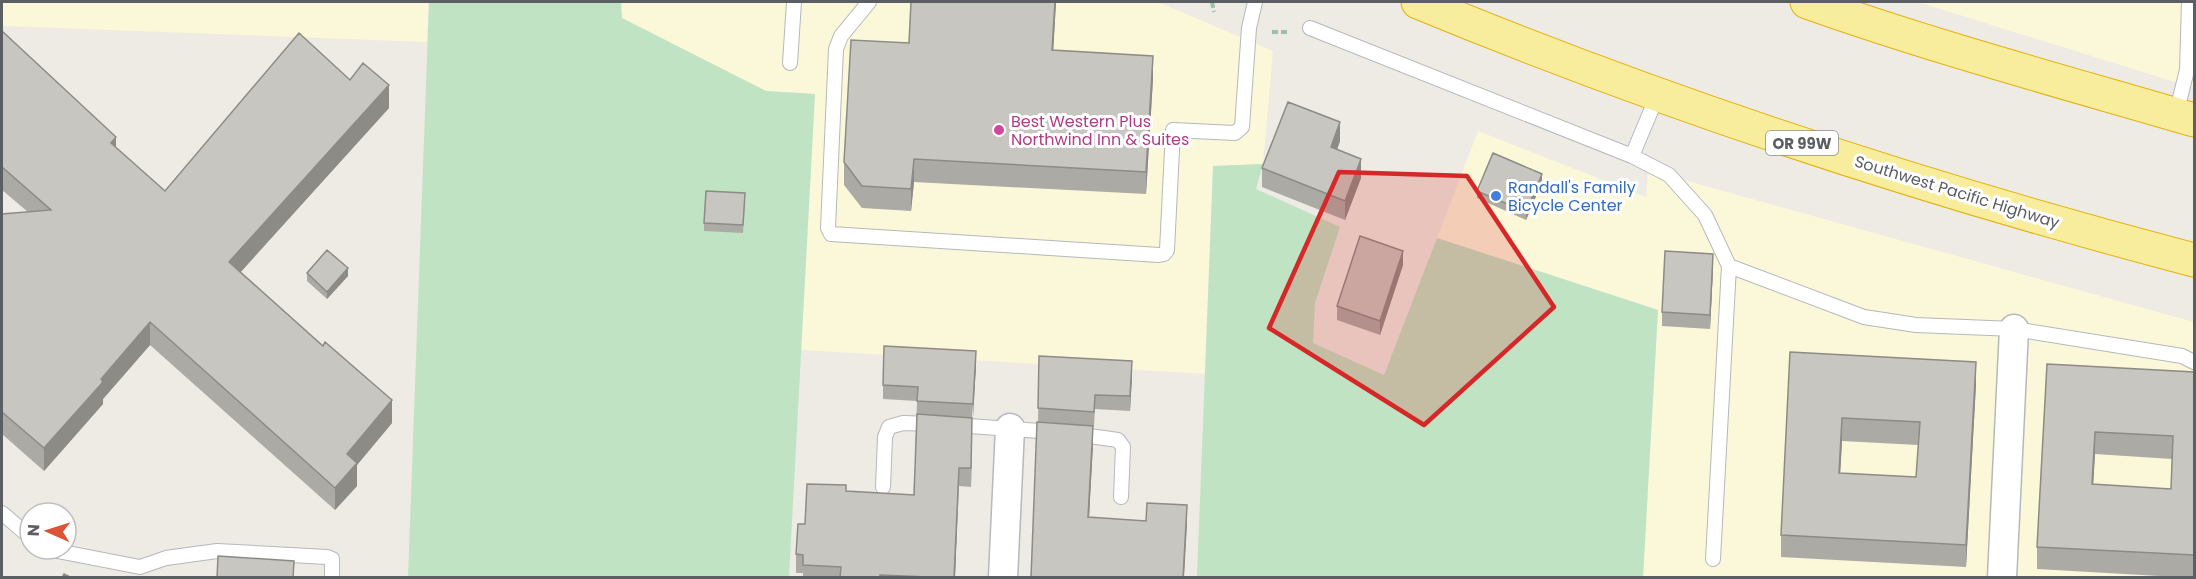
<svg xmlns="http://www.w3.org/2000/svg" width="2196" height="579" font-family="Poppins,sans-serif">
<style>
.commercial{fill:#fbf7d9}
.green{fill:#c0e3c3}
.lines{fill:none;stroke-linecap:round;stroke-linejoin:round}
.service-casing{stroke:#b5b8bc;stroke-width:16}
.minor-casing{stroke:#b5b8bc;stroke-width:31}
.trunk-casing{stroke:#e2b20e;stroke-width:35}
.path{stroke:#9ac3a9;stroke-width:4;stroke-dasharray:6 3;stroke-linecap:butt}
.service{stroke:#fff;stroke-width:14}
.minor{stroke:#fff;stroke-width:28}
.trunk{stroke:#f8ec9d;stroke-width:33}
.wall{fill:#acaaa5;fill-rule:evenodd}
.shaded-wall{fill:#8c8b86}
.building{fill:#c8c6c0;stroke:#8c8b86;stroke-width:1.5;fill-rule:evenodd}
.marked{fill:#d62828;fill-opacity:0.2;stroke:#d62828;stroke-width:4.5;stroke-linejoin:round}
.hotel-dot{fill:#d1479c;stroke:#fff;stroke-width:2}
.shop-dot{fill:#3f7fe0;stroke:#fff;stroke-width:2}
.labels{text-anchor:middle;dominant-baseline:central;stroke-width:6;stroke-linejoin:round;paint-order:stroke}
.shield{fill:#fff;stroke:#8c8e91;stroke-width:1.5}
.shield-label{font-size:15px;font-weight:bold;fill:#5b5e62}
.hotel-label{font-size:16px;fill:#b23c85;stroke:#fff;text-anchor:start}
.shop-label{font-size:16px;fill:#366cbe;stroke:#fff;text-anchor:start}
.street-label{font-size:16px;fill:#5b5e62;stroke:#fff}
</style>
<rect width="100%" height="100%" fill="#edebe3"/>
<path class="commercial" d="M 2,2 L 429,2 L 427,42 L 5,26 L 2,24 Z
M 621,2 L 1158,2 L 1273,51 L 1263,164 L 1213,166 L 1207,374 L 801,350 L 815,94 L 766,91 L 621,18 Z
M 1918,2 L 2194,2 L 2194,88 Z
M 1478,131 L 1646,197 L 1648,170 L 2194,322 L 2194,577 L 1643,577 L 1658,310 L 1437,238 Z"/>
<path class="green" d="M 429,2 L 621,2 L 622,18 L 766,91 L 815,94 L 789,577 L 408,578 Z
M 1263,164 L 1256,189 L 1340,227 L 1315,303 L 1313,343 L 1384,375 L 1437,238 L 1658,310 L 1643,577 L 1197,577 L 1213,166 Z"/>
<g class="lines">
<g class="service-casing">
<path id="service" d="M 869,2 L 841,36 L 836,49 L 828,228 L 831,234 L 1159,255 L 1164,254 L 1167,250 L 1173,130 L 1235,133 L 1242,127 L 1249,28 L 1255,2
M 1310,28 L 1632,156 L 1669,175 L 1705,215 L 1729,266 L 1713,559
M 790,63 L 794,2
M 2176,114 L 2187,70 L 2189,2
M 1632,156 L 1658,94
M 1729,266 L 1864,317 L 1916,325 L 2014,329 L 2182,356 L 2194,362
M 955,425 L 1053,432
M 1075,434 L 1118,440 L 1123,447 L 1121,497
M 883,487 L 885,437 L 889,427 L 903,423 L 933,424
M 2,513 L 30,537
M 47,549 L 140,567 L 166,558 L 217,551 L 327,557 L 332,559 L 332,578"/>
</g>
<g class="minor-casing">
<path id="minor" d="M 1003,578 L 1010,428
M 2002,578 L 2014,329"/>
</g>
<g class="trunk-casing">
<path id="trunk" d="M 1418,2 C 1670,106 1931,191 2194,260
M 1807,2 C 1934,47 2064,82 2194,120"/>
</g>
<path class="path" d="M 1212,2 L 1214,12
M 1272,32 L 1289,32"/>
<use href="#service" class="service"/>
<use href="#minor" class="minor"/>
<use href="#trunk" class="trunk"/>
</g>
<path class="wall" d="M 1056,2 L 1053,51 L 1153,79 L 1146,194 L 914,182 L 911,211 L 862,208 L 844,185 L 844,162 L 909,43 Z
M 2,31 L 116,148 L 165,191 L 350,80 L 389,108 L 240,272 L 392,423 L 357,465 L 357,486 L 335,510 L 150,345 L 103,399 L 103,404 L 44,471 L 2,434 L 2,214 L 28,212 L 2,190 Z
M 1340,141 L 1337,150 L 1361,178 L 1345,220 L 1262,187 L 1262,168 Z
M 1542,182 L 1526,220 L 1477,198 L 1477,191 Z
M 745,200 L 743,233 L 704,231 L 704,223 Z
M 1403,265 L 1380,335 L 1337,320 L 1337,306 Z
M 1713,268 L 1710,329 L 1662,326 L 1662,312 Z
M 307,273 L 348,276 L 327,299 L 307,281 Z
M 1790,352 L 1976,384 L 1966,567 L 1781,557 L 1781,535 ZM 1842,441 L 1918,445 L 1916,477 L 1840,473 Z
M 1039,356 L 1132,375 L 1130,411 L 1095,409 L 1094,426 L 1093,426 L 1093,444 L 1089,518 L 1187,524 L 1031,578 L 1038,422 Z
M 2047,364 L 2194,372 L 2194,578 L 2037,569 L 2037,547 ZM 2095,454 L 2172,459 L 2171,489 L 2093,484 Z
M 976,365 L 972,418 L 971,487 L 959,486 L 955,578 L 803,578 L 803,573 L 796,573 L 796,554 L 805,524 L 846,491 L 914,495 L 917,401 L 883,399 L 883,385 Z"/>
<path class="shaded-wall" d="M 1055,2 L 1056,2 L 1052,73 L 1052,50 Z
M 1153,56 L 1153,79 L 1146,194 L 1146,172 Z
M 389,85 L 389,108 L 229,285 L 229,262 Z
M 1340,122 L 1340,141 L 1331,166 L 1331,147 Z
M 116,137 L 116,159 L 111,143 Z
M 914,159 L 914,182 L 911,211 L 911,189 Z
M 1361,159 L 1361,178 L 1345,220 L 1345,201 Z
M 1542,174 L 1542,182 L 1526,220 L 1526,212 Z
M 1403,251 L 1403,265 L 1380,335 L 1380,321 Z
M 1713,254 L 1713,268 L 1710,329 L 1710,315 Z
M 348,268 L 348,276 L 327,299 L 327,292 Z
M 150,322 L 150,345 L 103,399 L 103,404 L 44,471 L 44,448 L 101,379 Z
M 976,351 L 976,365 L 973,418 L 973,404 Z
M 1132,361 L 1132,375 L 1130,411 L 1130,396 Z
M 1976,362 L 1976,384 L 1966,567 L 1966,545 Z
M 392,400 L 392,423 L 357,465 L 357,486 L 335,510 L 335,488 L 347,454 Z
M 972,418 L 972,436 L 971,487 L 971,468 Z
M 1842,418 L 1842,441 L 1839,496 L 1839,473 Z
M 1093,426 L 1093,444 L 1088,536 L 1088,517 Z
M 2095,432 L 2095,454 L 2092,506 L 2092,484 Z
M 959,468 L 955,578 L 954,578 Z
M 1187,505 L 1187,524 L 1184,578 L 1183,578 Z"/>
<path class="building" d="M 911,2 L 1055,2 L 1052,50 L 1153,56 L 1146,172 L 914,159 L 911,189 L 862,186 L 844,162 L 851,40 L 909,43 Z
M 2,31 L 116,137 L 111,143 L 165,191 L 299,33 L 350,80 L 363,63 L 389,85 L 229,262 L 323,346 L 325,342 L 392,400 L 347,454 L 357,463 L 335,488 L 150,322 L 101,379 L 103,382 L 44,448 L 2,412 L 2,214 L 51,210 L 2,167 Z
M 1288,102 L 1340,122 L 1331,147 L 1361,159 L 1345,201 L 1262,168 Z
M 1493,153 L 1542,174 L 1526,212 L 1477,191 Z
M 706,191 L 745,193 L 743,225 L 704,223 Z
M 1360,236 L 1403,251 L 1380,321 L 1337,306 Z
M 327,250 L 348,268 L 327,292 L 307,273 Z
M 1665,251 L 1713,254 L 1710,315 L 1662,312 Z
M 884,346 L 976,351 L 973,404 L 917,401 L 918,387 L 883,385 Z
M 1790,352 L 1976,362 L 1966,545 L 1781,535 ZM 1842,418 L 1920,422 L 1916,477 L 1839,473 Z
M 1039,356 L 1132,361 L 1130,396 L 1095,395 L 1094,412 L 1038,408 Z
M 2047,364 L 2194,372 L 2194,555 L 2037,547 ZM 2095,432 L 2173,436 L 2171,489 L 2092,484 Z
M 917,414 L 972,418 L 971,468 L 959,468 L 954,578 L 880,575 L 880,578 L 840,578 L 841,567 L 803,565 L 803,555 L 796,554 L 798,524 L 805,524 L 807,484 L 846,485 L 846,491 L 914,495 Z
M 1037,422 L 1093,426 L 1088,517 L 1146,521 L 1147,503 L 1187,505 L 1183,578 L 1031,578 Z
M 218,556 L 294,561 L 293,578 L 217,578 Z
M 64,574 L 72,578 L 62,578 Z"/>
<path class="marked" d="M 1339,172 L 1467,176 L 1554,307 L 1424,425 L 1269,328 Z"/>
<circle class="hotel-dot" cx="999" cy="130" r="6"/>
<circle class="shop-dot" cx="1496" cy="196" r="6"/>
<g class="labels">
<rect class="shield" x="1766" y="131" width="72" height="24" rx="4.5"/>
<g class="shield-label">
<text x="1802" y="143">OR 99W</text>
</g>
<g class="hotel-label">
<text x="1011" y="121">Best Western Plus<tspan x="1011" dy="18">Northwind Inn &amp; Suites</tspan></text>
</g>
<g class="shop-label">
<text x="1508" y="187">Randall's Family<tspan x="1508" dy="18">Bicycle Center</tspan></text>
</g>
<g class="street-label">
<text transform="translate(1957 192) rotate(17)">Southwest Pacific Highway</text>
</g>
</g>
<rect width="2196" height="579" fill="none" stroke="#5b5e62" stroke-width="6"/>
<g transform="translate(48 531) rotate(273)"><circle r="28" fill="#ffffff" stroke="#bdbfc0" stroke-width="1.5"/>
<path d="M0-4.5L10 22L0 15L-10 22Z" fill="#de5337"/>
<text y="-9" font-size="16" font-weight="bold" text-anchor="middle" fill="#5b5e62">N</text>
</g>
</svg>
